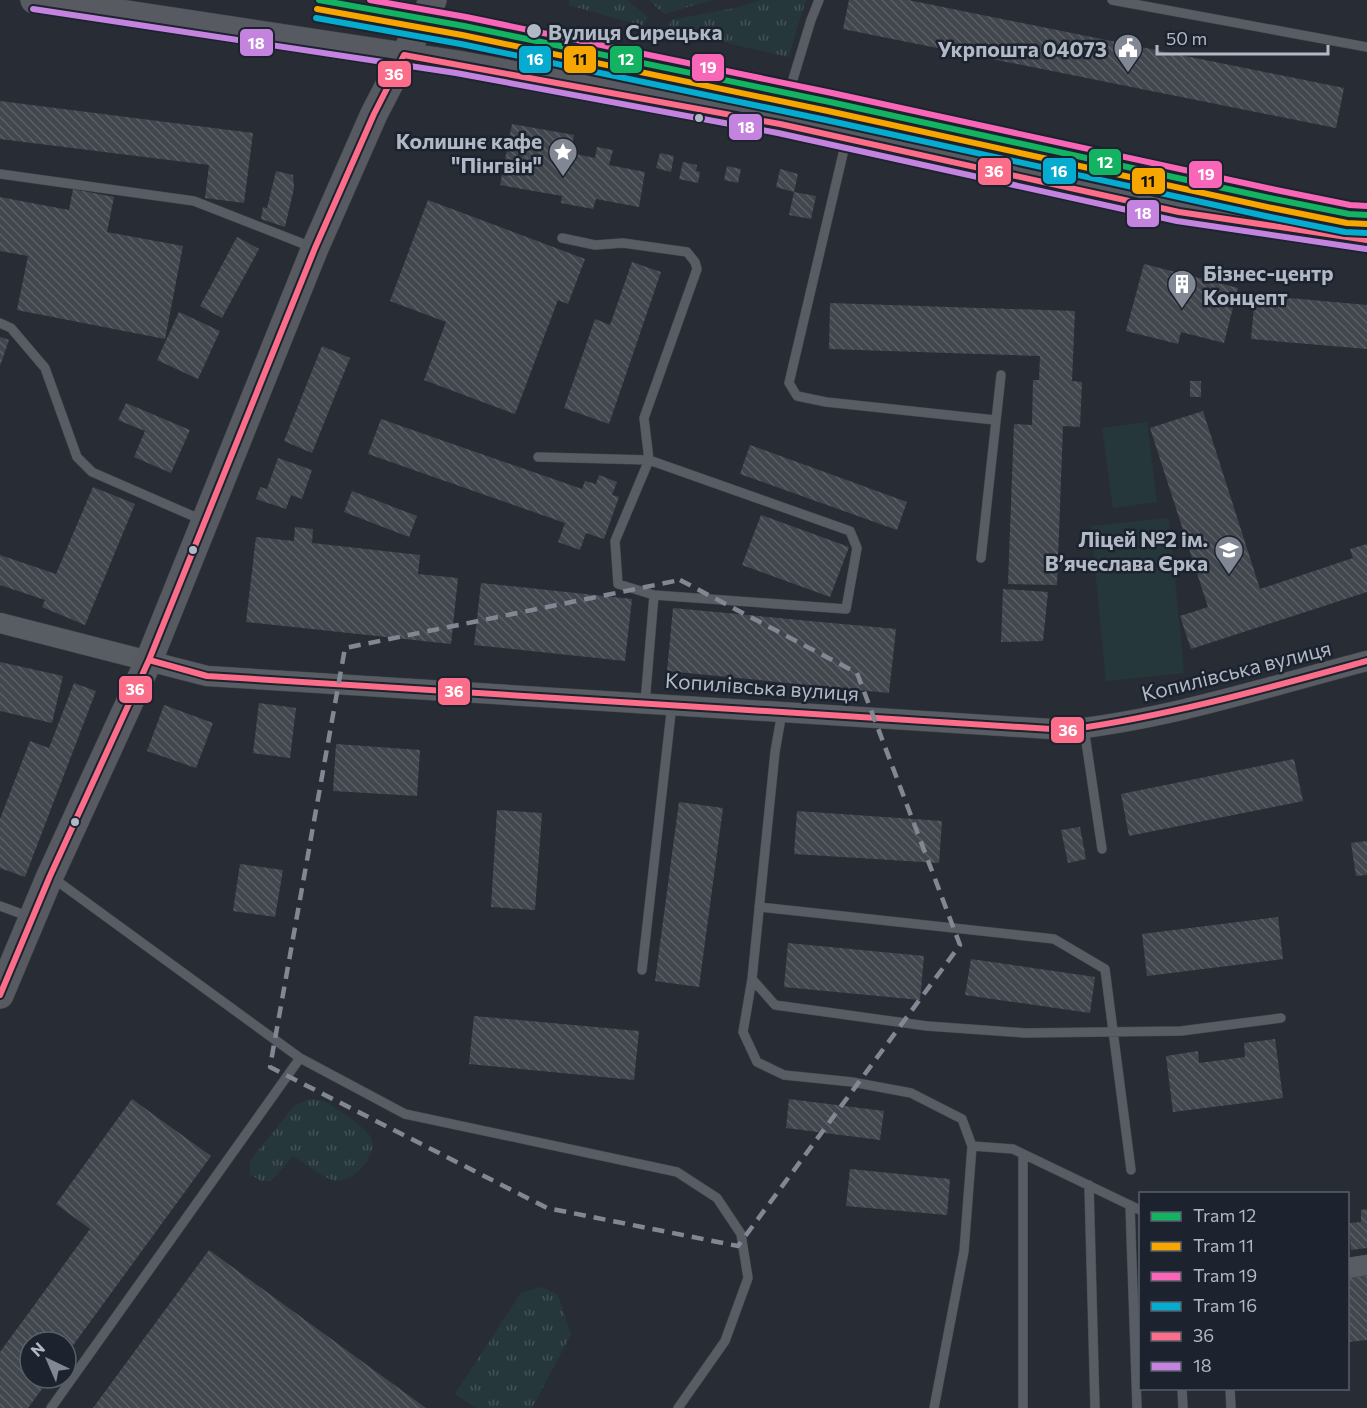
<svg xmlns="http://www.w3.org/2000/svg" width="1367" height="1408" font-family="Commissioner,sans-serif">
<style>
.grass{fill:url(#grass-tufts)}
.garden{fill:#26373b}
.building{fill:url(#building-back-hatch)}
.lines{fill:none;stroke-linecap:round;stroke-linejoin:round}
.service-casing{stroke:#44484e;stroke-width:10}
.minor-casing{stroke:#44484e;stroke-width:21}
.secondary-casing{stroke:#44484e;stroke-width:28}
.service{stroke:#585c63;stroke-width:9}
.minor{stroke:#585c63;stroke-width:20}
.secondary{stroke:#575a61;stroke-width:27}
.bus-1-casing{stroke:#1c232f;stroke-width:10}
.bus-2-casing{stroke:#1c232f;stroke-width:10}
.bus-1{stroke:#fb6d88;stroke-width:6}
.bus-2{stroke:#c483df;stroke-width:6}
.tram-1-casing{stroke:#1c232f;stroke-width:10}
.tram-2-casing{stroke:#1c232f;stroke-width:10}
.tram-3-casing{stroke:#1c232f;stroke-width:10}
.tram-4-casing{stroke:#1c232f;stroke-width:10}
.tram-1{stroke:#13b361;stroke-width:6}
.tram-2{stroke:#f7a600;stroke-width:6}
.tram-3{stroke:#fa66b7;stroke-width:6}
.tram-4{stroke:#06acd0;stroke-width:6}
.marked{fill:none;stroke:#828893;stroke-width:4.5;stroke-dasharray:12 8;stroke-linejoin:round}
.stop-dot{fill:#b2b9c6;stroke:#1c232f;stroke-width:2}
.labels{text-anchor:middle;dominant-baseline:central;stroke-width:5;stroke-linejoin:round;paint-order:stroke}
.stop-label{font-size:21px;font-weight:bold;fill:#b2b9c6;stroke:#1c232f;text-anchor:start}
.poi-label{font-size:21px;font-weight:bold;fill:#b2b9c6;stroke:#1c232f;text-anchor:end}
.street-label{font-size:21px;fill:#b2b9c6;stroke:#1c232f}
.line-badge{stroke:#1c232f;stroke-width:2}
.badge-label{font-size:16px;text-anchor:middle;font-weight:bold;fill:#fff}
.pale-badge-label{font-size:16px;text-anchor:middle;font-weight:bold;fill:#111}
</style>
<defs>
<pattern id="grass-tufts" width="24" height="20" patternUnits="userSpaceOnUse" patternTransform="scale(1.5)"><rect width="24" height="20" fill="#26373b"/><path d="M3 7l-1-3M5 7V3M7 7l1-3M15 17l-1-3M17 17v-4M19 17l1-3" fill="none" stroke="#435256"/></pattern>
<pattern id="building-back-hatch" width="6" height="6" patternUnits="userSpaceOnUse" patternTransform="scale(1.5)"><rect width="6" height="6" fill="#42464d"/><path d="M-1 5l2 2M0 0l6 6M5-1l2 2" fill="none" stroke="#5b5f65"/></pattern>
</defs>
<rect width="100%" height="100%" fill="#282d35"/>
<path class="grass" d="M 569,0 L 627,0 L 648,17 L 643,26 L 569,5 Z
M 649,0 L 712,0 L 664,14 Z
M 762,0 L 806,0 L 788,57 L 668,29 L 671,20 L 735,8 Z
M 309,1099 C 313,1100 319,1100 323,1101 C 333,1105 368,1129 371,1138 C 379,1156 352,1185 333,1180 C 324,1178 303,1162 293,1156 L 271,1181 L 261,1181 L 250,1174 L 250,1161 L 294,1106 Z
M 542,1287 L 558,1295 L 571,1334 L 532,1408 L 476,1408 L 455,1394 L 521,1293 Z"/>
<path class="garden" d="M 1147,422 L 1157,502 L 1113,508 L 1102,428 Z
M 1169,518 L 1184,673 L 1106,681 L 1091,526 Z"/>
<path class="building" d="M 849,0 L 908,0 L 1344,88 L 1336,128 L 843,29 Z
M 0,101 L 253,133 L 244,203 L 205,198 L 209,165 L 0,139 Z
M 512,124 L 574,135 L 571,153 L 595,158 L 597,147 L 613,150 L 609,165 L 645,172 L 639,207 L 596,199 L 593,209 L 561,203 L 562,196 L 500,185 Z
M 660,153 L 674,156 L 671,172 L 656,168 Z
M 683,162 L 697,165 L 696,171 L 700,172 L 698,183 L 679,179 Z
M 727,166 L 741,169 L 738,183 L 724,180 Z
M 780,169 L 798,174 L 794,192 L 816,196 L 811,219 L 789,215 L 794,192 L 776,187 Z
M 276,171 L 293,175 L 294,188 L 285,227 L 261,219 L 263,207 L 267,208 Z
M 73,189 L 114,197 L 107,232 L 183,246 L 165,339 L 17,310 L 28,256 L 0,251 L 0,197 L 69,210 Z
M 428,200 L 585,259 L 568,304 L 558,300 L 515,414 L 424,380 L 446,322 L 390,301 Z
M 237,237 L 259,249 L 222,318 L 200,306 Z
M 632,262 L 661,272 L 609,424 L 564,408 L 595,319 L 610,325 Z
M 1144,264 L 1238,288 L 1224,343 L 1181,332 L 1178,344 L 1126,331 Z
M 1255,295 L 1367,305 L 1367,349 L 1251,339 Z
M 830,303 L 1075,311 L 1072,381 L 1082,382 L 1080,427 L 1063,426 L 1057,585 L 1008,584 L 1014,424 L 1032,425 L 1033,380 L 1039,380 L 1040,356 L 829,349 Z
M 179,312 L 220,331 L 198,379 L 157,360 Z
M 0,337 L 9,340 L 0,366 Z
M 322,346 L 350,358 L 312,453 L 284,441 Z
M 1190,381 L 1201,381 L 1201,397 L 1190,397 Z
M 126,403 L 190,430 L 171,473 L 134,457 L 145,431 L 118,420 Z
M 1203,411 L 1260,589 L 1353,558 L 1350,549 L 1367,544 L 1367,592 L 1191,649 L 1180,616 L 1208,607 L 1150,428 Z
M 381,419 L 582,489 L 585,481 L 596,484 L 599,475 L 617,482 L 612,495 L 619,497 L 604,539 L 586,533 L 580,550 L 558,542 L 565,523 L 368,454 Z
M 750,445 L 907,502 L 897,530 L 740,474 Z
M 278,458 L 312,470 L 302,499 L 291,495 L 286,509 L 256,499 L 260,487 L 267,489 Z
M 93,487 L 135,504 L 85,625 L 42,607 L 45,600 L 0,585 L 0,555 L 56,574 Z
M 352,491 L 417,516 L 409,537 L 344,512 Z
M 761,515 L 849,547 L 830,597 L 742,565 Z
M 295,527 L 313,529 L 312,543 L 420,555 L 418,574 L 458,578 L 451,644 L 246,622 L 256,537 L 294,541 Z
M 481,583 L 632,599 L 625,661 L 474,645 Z
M 1003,589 L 1048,592 L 1043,641 L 1001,642 Z
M 673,608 L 896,629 L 889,693 L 667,671 Z
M 0,662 L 63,676 L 52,723 L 0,711 Z
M 74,683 L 96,691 L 25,877 L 0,868 L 0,819 L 30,741 L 49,748 Z
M 259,703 L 296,708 L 290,758 L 253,753 Z
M 164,705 L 213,723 L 196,768 L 147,751 Z
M 336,744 L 420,750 L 417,796 L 333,791 Z
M 1294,759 L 1303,801 L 1129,836 L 1121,794 Z
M 679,802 L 723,808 L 699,987 L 655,981 Z
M 497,810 L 542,813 L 535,910 L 491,907 Z
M 797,811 L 942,821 L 939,863 L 794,854 Z
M 1080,827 L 1086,859 L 1068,863 L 1061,830 Z
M 1367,841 L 1367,875 L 1356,876 L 1351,843 Z
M 240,864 L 283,870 L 275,917 L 233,911 Z
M 1278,917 L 1283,959 L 1147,976 L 1142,934 Z
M 788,943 L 924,956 L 920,1000 L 784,987 Z
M 971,959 L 1095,977 L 1090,1013 L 965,995 Z
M 474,1016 L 639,1031 L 634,1080 L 469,1064 Z
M 1275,1039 L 1283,1098 L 1173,1112 L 1166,1056 L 1198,1051 L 1199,1063 L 1245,1057 L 1244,1043 Z
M 132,1099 L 211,1156 L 66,1355 L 66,1342 L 30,1342 L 30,1378 L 50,1378 L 28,1408 L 0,1408 L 0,1352 L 90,1229 L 56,1204 Z
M 789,1099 L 884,1111 L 880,1140 L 786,1128 Z
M 850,1169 L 950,1179 L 947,1215 L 846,1206 Z
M 1367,1209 L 1367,1248 L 1351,1250 L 1349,1223 L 1361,1222 L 1361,1210 Z
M 209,1250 L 426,1408 L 93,1408 Z
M 1367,1275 L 1367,1340 L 1348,1342 L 1348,1278 Z"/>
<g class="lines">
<g class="service-casing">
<path id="service" d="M 1112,0 L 1367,47
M 780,122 L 811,20 L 819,0
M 846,141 L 789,383 L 797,396 L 826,402 L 995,420
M 0,174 L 194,201 L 314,248
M 0,323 L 11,328 L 45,368 L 77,457 L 92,472 L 202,520
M 538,457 L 649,460 L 644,418 L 697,269 L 695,262 L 687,252 L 623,243 L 595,245 L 562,238
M 649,460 L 850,531 L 857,548 L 846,609 L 654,595 L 618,584 L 615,541 Z
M 981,558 L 1001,375
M 645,703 L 654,595
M 782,712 L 775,752 L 752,979 L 743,1032 L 757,1062 L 784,1075 L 852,1082 L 911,1093 L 962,1119 L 972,1146 L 964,1251 L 934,1408
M 1084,728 L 1102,849
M 53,878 L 300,1058 L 405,1114 L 677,1172 L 717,1198 L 741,1234 L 748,1278 L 725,1341 L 678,1408
M 0,906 L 30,917
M 759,907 L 1054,939 L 1105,969 L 1131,1170
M 642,970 L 672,704
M 752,979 L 775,1005 L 927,1026 L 1025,1033 L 1181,1031 L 1281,1018
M 972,1146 L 1013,1149 L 1140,1210
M 1023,1154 L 1023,1408
M 1089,1185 L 1095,1408
M 1130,1205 L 1137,1408
M 1182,1388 L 1183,1408
M 1230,1388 L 1231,1408
M 51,1408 L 300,1058"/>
</g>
<g class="minor-casing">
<path id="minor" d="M 0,623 L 207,676 L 1067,730 C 1169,719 1267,687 1367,661
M 1348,1268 L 1367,1265"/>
</g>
<g class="secondary-casing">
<path id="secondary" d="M 34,0 L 457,64 L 780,124 L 1179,212 L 1367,240
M 0,995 L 50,876 L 149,660 L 315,248 L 374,114 L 433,0"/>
</g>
<use href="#service" class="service"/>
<use href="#minor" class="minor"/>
<use href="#secondary" class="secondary"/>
<g class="bus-1-casing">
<path id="bus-1" d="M 149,660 L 207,676 L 1067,730 C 1169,716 1268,688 1367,661
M 0,995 L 50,876 L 149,660 L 315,248 L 374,114 L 404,55 L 780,124 L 1179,212 L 1367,240"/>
</g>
<g class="bus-2-casing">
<path id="bus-2" d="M 33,9 L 456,73 L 778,133 L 1177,221 L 1366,249"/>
</g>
<use href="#bus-1" class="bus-1"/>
<use href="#bus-2" class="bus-2"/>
<g class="tram-1-casing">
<path id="tram-1" d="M 319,0 L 464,26 L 830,102 L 1274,199 L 1349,214 L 1367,215"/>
</g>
<g class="tram-2-casing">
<path id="tram-2" d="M 317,9 L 462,35 L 828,111 L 1272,208 L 1347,223 L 1367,224"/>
</g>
<g class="tram-3-casing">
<path id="tram-3" d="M 370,0 L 466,17 L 832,93 L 1276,190 L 1350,205 L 1367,206"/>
</g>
<g class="tram-4-casing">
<path id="tram-4" d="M 316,18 L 461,44 L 826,120 L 1270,217 L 1345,232 L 1366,233"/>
</g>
<use href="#tram-1" class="tram-1"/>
<use href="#tram-2" class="tram-2"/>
<use href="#tram-3" class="tram-3"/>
<use href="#tram-4" class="tram-4"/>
</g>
<path class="marked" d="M 680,580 L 857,673 L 960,945 L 738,1246 L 547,1208 L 270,1067 L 345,648 Z"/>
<defs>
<g id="civic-pin" transform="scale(1.5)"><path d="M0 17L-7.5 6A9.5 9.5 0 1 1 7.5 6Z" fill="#828893" stroke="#1c232f"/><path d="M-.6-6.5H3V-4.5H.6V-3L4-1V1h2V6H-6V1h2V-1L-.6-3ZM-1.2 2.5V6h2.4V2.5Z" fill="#fff"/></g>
<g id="sight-pin" transform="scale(1.5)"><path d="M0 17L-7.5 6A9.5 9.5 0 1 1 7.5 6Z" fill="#828893" stroke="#1c232f"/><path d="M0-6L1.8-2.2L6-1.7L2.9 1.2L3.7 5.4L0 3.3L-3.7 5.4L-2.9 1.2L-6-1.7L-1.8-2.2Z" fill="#fff"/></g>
<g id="building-pin" transform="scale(1.5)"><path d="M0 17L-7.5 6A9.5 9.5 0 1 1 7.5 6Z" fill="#828893" stroke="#1c232f"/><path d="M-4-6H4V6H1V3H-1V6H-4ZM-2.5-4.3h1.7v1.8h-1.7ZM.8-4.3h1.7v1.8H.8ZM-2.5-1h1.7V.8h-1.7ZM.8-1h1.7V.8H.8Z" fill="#fff"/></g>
<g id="school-pin" transform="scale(1.5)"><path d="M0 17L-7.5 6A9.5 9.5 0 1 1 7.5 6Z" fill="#828893" stroke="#1c232f"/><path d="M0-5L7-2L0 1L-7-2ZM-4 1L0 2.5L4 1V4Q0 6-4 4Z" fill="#fff"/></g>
</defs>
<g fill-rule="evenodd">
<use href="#civic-pin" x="1128" y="48"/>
<use href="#sight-pin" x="563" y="152"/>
<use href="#building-pin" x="1182" y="284"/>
<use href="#school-pin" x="1229" y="550"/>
</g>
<g class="stop-dot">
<circle cx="534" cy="31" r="8"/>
<circle cx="699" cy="118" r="5"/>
<circle cx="193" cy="550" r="5"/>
<circle cx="75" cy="822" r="5"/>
</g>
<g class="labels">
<g class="stop-label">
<text x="548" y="31">Вулиця Сирецька</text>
</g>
<g class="poi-label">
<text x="1107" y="48">Укрпошта 04073</text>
<text x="542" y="140">Колишнє кафе<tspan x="542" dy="24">"Пінгвін"</tspan></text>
<text x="1203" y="272" text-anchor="start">Бізнес-центр<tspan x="1203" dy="24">Концепт</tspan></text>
<text x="1208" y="538">Ліцей №2 ім.<tspan x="1208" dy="24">В’ячеслава Єрка</tspan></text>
</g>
<g class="street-label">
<text transform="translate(1236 670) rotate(-14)">Копилівська вулиця</text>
<text transform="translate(762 686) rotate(4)">Копилівська вулиця</text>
</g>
</g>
<g class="line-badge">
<rect x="239" y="28" width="35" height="29" rx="6" fill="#c483df"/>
<rect x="518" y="45" width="34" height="29" rx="6" fill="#06acd0"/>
<rect x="563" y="45" width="34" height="29" rx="6" fill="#f7a600"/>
<rect x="609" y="45" width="34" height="29" rx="6" fill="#13b361"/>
<rect x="691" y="53" width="34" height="29" rx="6" fill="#fa66b7"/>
<rect x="377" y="60" width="35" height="28" rx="6" fill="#fb6d88"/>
<rect x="728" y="113" width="35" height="28" rx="6" fill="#c483df"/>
<rect x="1088" y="148" width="34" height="28" rx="6" fill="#13b361"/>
<rect x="1042" y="157" width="35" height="28" rx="6" fill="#06acd0"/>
<rect x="977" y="157" width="35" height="29" rx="6" fill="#fb6d88"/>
<rect x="1188" y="160" width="35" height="29" rx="6" fill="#fa66b7"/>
<rect x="1131" y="167" width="35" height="28" rx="6" fill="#f7a600"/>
<rect x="1126" y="199" width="34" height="29" rx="6" fill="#c483df"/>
<rect x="118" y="675" width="35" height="29" rx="6" fill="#fb6d88"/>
<rect x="437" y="677" width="34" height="29" rx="6" fill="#fb6d88"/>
<rect x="1050" y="716" width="35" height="28" rx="6" fill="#fb6d88"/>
</g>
<g class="badge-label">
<text x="256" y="49">18</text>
<text x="535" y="65">16</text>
<text x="626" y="65">12</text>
<text x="708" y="73">19</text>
<text x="394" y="80">36</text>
<text x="746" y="133">18</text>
<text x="1105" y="168">12</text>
<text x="1059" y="177">16</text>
<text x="994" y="177">36</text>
<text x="1206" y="180">19</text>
<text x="1143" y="219">18</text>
<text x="135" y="695">36</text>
<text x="454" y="697">36</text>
<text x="1068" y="736">36</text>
</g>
<g class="pale-badge-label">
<text x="580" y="65">11</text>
<text x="1148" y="187">11</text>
</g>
<rect x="1139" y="1192" width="210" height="198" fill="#1c232f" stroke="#585f6b" stroke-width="1.5"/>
<rect x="1151" y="1212" width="30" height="9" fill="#13b361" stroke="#585f6b" stroke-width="1.5"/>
<text x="1193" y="1222" font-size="18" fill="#b2b9c6">Tram 12</text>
<rect x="1151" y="1242" width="30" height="9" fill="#f7a600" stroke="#585f6b" stroke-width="1.5"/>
<text x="1193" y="1252" font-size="18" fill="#b2b9c6">Tram 11</text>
<rect x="1151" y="1272" width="30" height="9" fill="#fa66b7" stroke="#585f6b" stroke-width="1.5"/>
<text x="1193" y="1282" font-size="18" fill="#b2b9c6">Tram 19</text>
<rect x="1151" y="1302" width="30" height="9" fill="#06acd0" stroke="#585f6b" stroke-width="1.5"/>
<text x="1193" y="1312" font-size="18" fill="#b2b9c6">Tram 16</text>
<rect x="1151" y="1332" width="30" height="9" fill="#fb6d88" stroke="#585f6b" stroke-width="1.5"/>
<text x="1193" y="1342" font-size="18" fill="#b2b9c6">36</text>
<rect x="1151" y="1362" width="30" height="9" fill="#c483df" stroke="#585f6b" stroke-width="1.5"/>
<text x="1193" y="1372" font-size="18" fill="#b2b9c6">18</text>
<g transform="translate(48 1360) rotate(316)"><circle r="28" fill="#1c232f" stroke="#585f6b" stroke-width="1.5"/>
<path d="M0-4.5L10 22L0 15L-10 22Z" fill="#828893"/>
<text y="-9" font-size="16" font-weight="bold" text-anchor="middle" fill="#b2b9c6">N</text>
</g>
<path d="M1157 45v9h171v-9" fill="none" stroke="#b2b9c6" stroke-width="3"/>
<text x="1166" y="45" font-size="18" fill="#b2b9c6" stroke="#1c232f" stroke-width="4.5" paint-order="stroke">50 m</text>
</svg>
